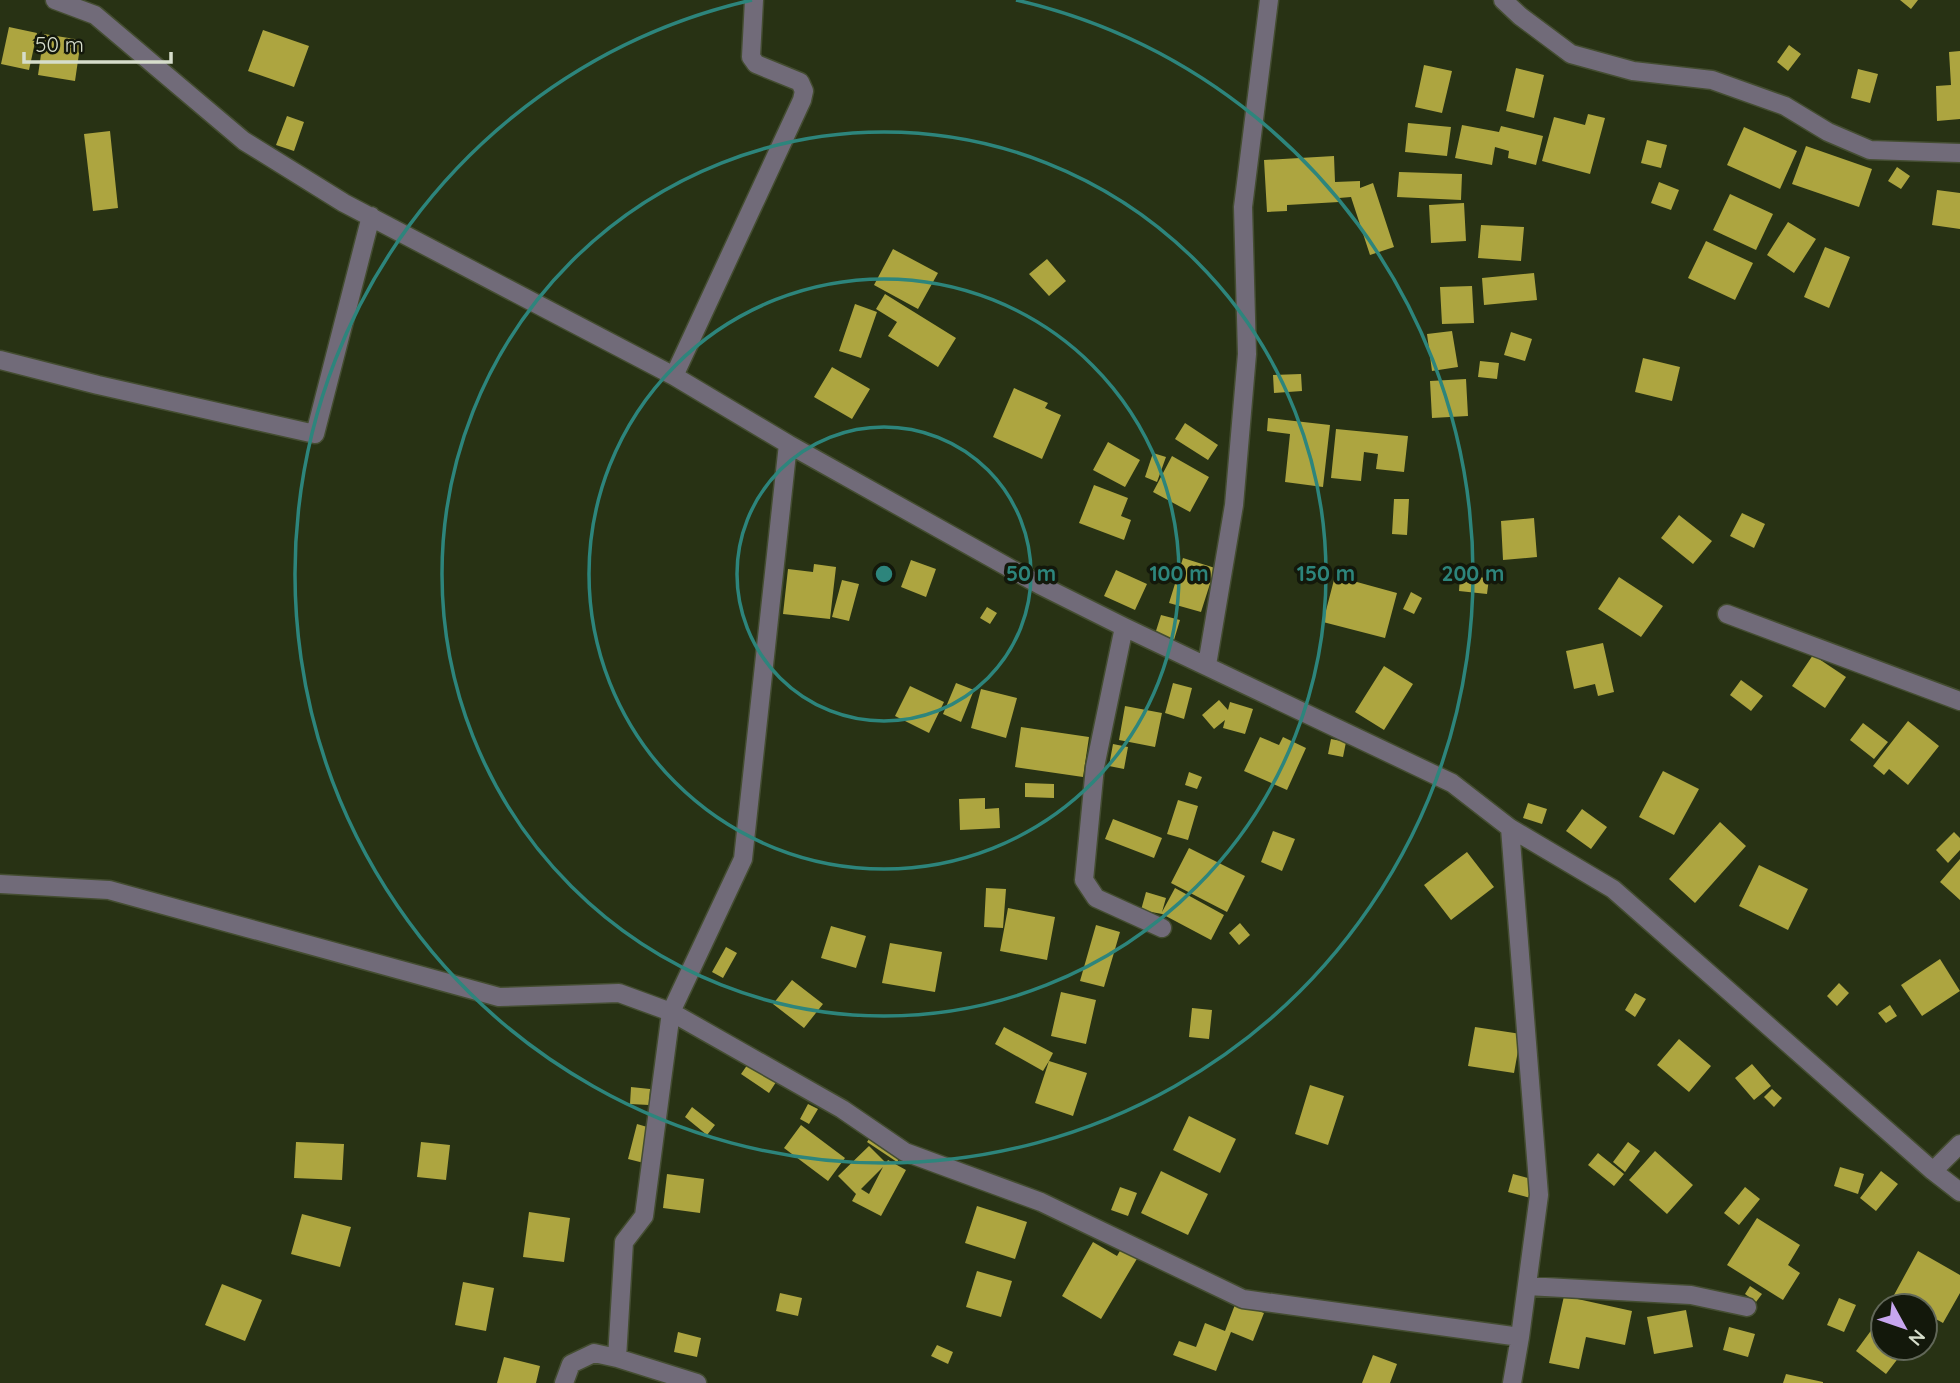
<svg xmlns="http://www.w3.org/2000/svg" width="1960" height="1383" font-family="Quicksand,sans-serif">
<style>
.building{fill:#ada540;fill-rule:evenodd}
.lines{fill:none;stroke-linecap:round;stroke-linejoin:round}
.minor-casing{stroke:#444d31;stroke-width:21}
.minor{stroke:#716b79;stroke-width:18}
.ring{fill:none;stroke:#2d857c;stroke-width:3.5}
.centre{fill:#2d857c;stroke:#13180b;stroke-width:3.5}
.ring-label{font-size:21px;text-anchor:middle;font-weight:bold;fill:#2d857c;stroke:#13180b;stroke-width:7;stroke-linejoin:round;paint-order:stroke}
</style>
<rect width="100%" height="100%" fill="#283214"/>
<path class="building" d="M 1900,0 L 1918,0 L 1911,9 Z
M 9,27 L 37,33 L 29,70 L 1,64 Z
M 263,30 L 309,46 L 294,87 L 248,71 Z
M 44,34 L 81,40 L 75,81 L 38,75 Z
M 1789,45 L 1801,54 L 1788,71 L 1777,62 Z
M 1960,51 L 1960,119 L 1937,121 L 1936,86 L 1951,85 L 1949,52 Z
M 1424,65 L 1452,71 L 1442,113 L 1415,107 Z
M 1516,68 L 1544,75 L 1534,118 L 1506,111 Z
M 1858,69 L 1878,74 L 1870,103 L 1851,98 Z
M 1588,114 L 1605,118 L 1590,174 L 1542,161 L 1554,117 L 1585,125 Z
M 287,116 L 304,122 L 294,151 L 276,145 Z
M 1408,123 L 1451,127 L 1447,156 L 1405,152 Z
M 1462,125 L 1499,132 L 1501,126 L 1543,136 L 1536,165 L 1508,158 L 1509,151 L 1495,147 L 1492,165 L 1455,158 Z
M 1744,127 L 1797,151 L 1780,189 L 1727,165 Z
M 110,131 L 118,208 L 93,211 L 84,134 Z
M 1647,140 L 1667,145 L 1661,168 L 1641,163 Z
M 1806,146 L 1872,169 L 1859,207 L 1792,184 Z
M 1334,156 L 1335,182 L 1360,181 L 1360,188 L 1373,183 L 1394,247 L 1370,255 L 1351,197 L 1339,198 L 1339,202 L 1287,205 L 1287,211 L 1267,212 L 1264,160 Z
M 1897,167 L 1910,176 L 1901,189 L 1888,181 Z
M 1399,172 L 1462,174 L 1461,200 L 1397,197 Z
M 1659,182 L 1679,190 L 1671,210 L 1651,203 Z
M 1937,190 L 1960,193 L 1960,229 L 1932,225 Z
M 1730,194 L 1773,214 L 1756,250 L 1713,230 Z
M 1464,203 L 1466,241 L 1431,243 L 1429,205 Z
M 1788,222 L 1816,239 L 1794,273 L 1767,255 Z
M 1481,225 L 1524,227 L 1521,261 L 1478,258 Z
M 1706,241 L 1753,263 L 1735,300 L 1688,278 Z
M 1825,247 L 1850,257 L 1829,308 L 1804,297 Z
M 893,249 L 938,273 L 918,309 L 874,285 Z
M 1047,259 L 1066,281 L 1049,296 L 1029,274 Z
M 1534,273 L 1537,300 L 1484,305 L 1482,278 Z
M 1472,286 L 1474,323 L 1442,324 L 1440,287 Z
M 885,294 L 956,338 L 938,367 L 888,336 L 897,322 L 876,309 Z
M 855,304 L 877,312 L 861,358 L 839,351 Z
M 1452,331 L 1458,367 L 1432,371 L 1427,334 Z
M 1511,332 L 1532,339 L 1525,361 L 1504,355 Z
M 1643,358 L 1680,367 L 1672,401 L 1635,392 Z
M 1480,361 L 1499,363 L 1497,379 L 1478,377 Z
M 832,367 L 870,389 L 852,419 L 814,397 Z
M 1301,374 L 1302,391 L 1274,393 L 1273,375 Z
M 1466,379 L 1468,416 L 1432,418 L 1430,381 Z
M 1014,388 L 1048,403 L 1045,408 L 1061,415 L 1042,459 L 993,437 Z
M 1268,418 L 1330,425 L 1323,487 L 1285,482 L 1290,434 L 1267,431 Z
M 1185,423 L 1218,445 L 1208,460 L 1175,439 Z
M 1336,429 L 1408,436 L 1404,472 L 1376,469 L 1378,454 L 1364,452 L 1361,481 L 1331,478 Z
M 1108,442 L 1140,460 L 1125,487 L 1093,470 Z
M 1153,453 L 1166,457 L 1157,482 L 1145,477 Z
M 1172,456 L 1209,477 L 1190,512 L 1153,492 Z
M 1094,485 L 1128,498 L 1121,516 L 1131,520 L 1124,540 L 1079,523 Z
M 1394,499 L 1409,499 L 1407,535 L 1392,534 Z
M 1742,513 L 1765,524 L 1754,548 L 1730,536 Z
M 1679,515 L 1712,541 L 1693,564 L 1661,538 Z
M 1534,518 L 1537,557 L 1503,560 L 1501,521 Z
M 1183,558 L 1215,568 L 1201,612 L 1169,603 Z
M 911,560 L 936,569 L 926,597 L 901,587 Z
M 814,564 L 836,567 L 830,619 L 783,614 L 788,569 L 813,572 Z
M 1116,570 L 1147,584 L 1135,610 L 1104,596 Z
M 1335,576 L 1397,593 L 1385,638 L 1323,622 Z
M 1460,576 L 1489,578 L 1487,594 L 1459,591 Z
M 1619,577 L 1663,606 L 1641,637 L 1598,609 Z
M 842,580 L 859,584 L 849,621 L 832,617 Z
M 1411,592 L 1422,598 L 1414,614 L 1403,609 Z
M 987,607 L 997,613 L 990,624 L 980,618 Z
M 1161,615 L 1180,620 L 1174,640 L 1155,634 Z
M 1603,643 L 1614,692 L 1598,696 L 1595,684 L 1574,689 L 1566,651 Z
M 1813,655 L 1846,677 L 1825,708 L 1792,686 Z
M 1384,666 L 1413,684 L 1384,730 L 1355,712 Z
M 1741,680 L 1763,696 L 1751,711 L 1730,695 Z
M 956,683 L 974,690 L 961,722 L 943,714 Z
M 1173,683 L 1192,688 L 1184,719 L 1165,713 Z
M 910,686 L 944,702 L 929,733 L 895,716 Z
M 981,689 L 1017,698 L 1006,738 L 971,728 Z
M 1219,700 L 1228,710 L 1230,702 L 1253,709 L 1245,734 L 1223,728 L 1225,720 L 1214,729 L 1202,715 Z
M 1125,706 L 1162,713 L 1155,747 L 1119,740 Z
M 1908,721 L 1939,746 L 1908,785 L 1889,769 L 1884,775 L 1873,766 Z
M 1863,723 L 1888,742 L 1874,759 L 1850,740 Z
M 1021,727 L 1089,737 L 1083,777 L 1015,767 Z
M 1260,737 L 1279,745 L 1283,737 L 1306,748 L 1287,790 L 1244,771 Z
M 1331,739 L 1346,742 L 1343,757 L 1328,754 Z
M 1113,744 L 1128,747 L 1124,769 L 1109,766 Z
M 1663,771 L 1699,789 L 1674,835 L 1639,817 Z
M 1189,772 L 1202,777 L 1197,789 L 1185,785 Z
M 1025,783 L 1054,784 L 1054,798 L 1025,797 Z
M 985,798 L 985,809 L 999,808 L 1000,828 L 960,830 L 959,799 Z
M 1178,800 L 1198,806 L 1188,840 L 1167,834 Z
M 1528,803 L 1547,809 L 1542,824 L 1523,818 Z
M 1582,809 L 1607,827 L 1591,849 L 1566,831 Z
M 1113,819 L 1162,838 L 1154,858 L 1105,839 Z
M 1720,822 L 1746,846 L 1695,903 L 1669,879 Z
M 1273,831 L 1295,839 L 1282,871 L 1261,862 Z
M 1954,832 L 1960,838 L 1960,850 L 1948,863 L 1936,850 Z
M 1189,848 L 1245,876 L 1227,912 L 1171,883 Z
M 1467,852 L 1494,887 L 1451,920 L 1424,885 Z
M 1960,859 L 1960,900 L 1940,882 Z
M 1759,865 L 1808,889 L 1788,930 L 1739,906 Z
M 986,888 L 1006,889 L 1003,928 L 984,927 Z
M 1175,888 L 1224,915 L 1211,940 L 1162,914 L 1141,910 L 1146,892 L 1166,898 L 1162,912 Z
M 1008,908 L 1055,917 L 1047,960 L 1000,951 Z
M 1240,923 L 1250,935 L 1239,945 L 1229,933 Z
M 1096,925 L 1120,932 L 1104,987 L 1080,981 Z
M 831,926 L 866,936 L 856,968 L 821,958 Z
M 890,943 L 942,952 L 935,992 L 882,983 Z
M 726,947 L 737,953 L 723,978 L 712,972 Z
M 1940,959 L 1960,991 L 1922,1016 L 1901,985 Z
M 792,980 L 823,1004 L 804,1028 L 773,1004 Z
M 1839,983 L 1849,993 L 1837,1006 L 1827,996 Z
M 1061,992 L 1096,1000 L 1086,1044 L 1051,1036 Z
M 1635,993 L 1646,999 L 1635,1017 L 1625,1010 Z
M 1890,1005 L 1897,1016 L 1886,1023 L 1878,1013 Z
M 1192,1008 L 1212,1010 L 1209,1039 L 1189,1037 Z
M 1004,1027 L 1053,1053 L 1049,1061 L 1087,1073 L 1073,1116 L 1035,1103 L 1049,1061 L 1043,1071 L 995,1044 Z
M 1475,1027 L 1521,1034 L 1514,1073 L 1468,1066 Z
M 1679,1039 L 1711,1066 L 1689,1092 L 1657,1065 Z
M 750,1061 L 778,1079 L 769,1093 L 741,1074 Z
M 1752,1064 L 1771,1086 L 1754,1100 L 1735,1078 Z
M 1310,1085 L 1344,1096 L 1328,1145 L 1295,1134 Z
M 631,1087 L 650,1089 L 649,1105 L 630,1104 Z
M 1772,1089 L 1782,1098 L 1774,1107 L 1764,1097 Z
M 808,1104 L 818,1109 L 809,1124 L 800,1119 Z
M 692,1107 L 715,1125 L 707,1135 L 685,1117 Z
M 1189,1116 L 1236,1139 L 1220,1173 L 1173,1150 Z
M 637,1124 L 661,1131 L 652,1165 L 628,1159 Z
M 801,1125 L 845,1158 L 828,1181 L 784,1148 Z
M 874,1132 L 904,1152 L 897,1162 L 867,1142 Z
M 296,1142 L 344,1144 L 342,1180 L 294,1178 Z
M 421,1142 L 450,1145 L 446,1180 L 417,1177 Z
M 1628,1142 L 1640,1151 L 1625,1172 L 1613,1162 Z
M 869,1146 L 886,1163 L 888,1160 L 906,1170 L 881,1216 L 852,1201 L 856,1194 L 838,1176 ZM 883,1167 L 869,1194 L 861,1189 Z
M 1655,1151 L 1693,1185 L 1667,1214 L 1629,1180 Z
M 1598,1153 L 1624,1174 L 1614,1186 L 1588,1165 Z
M 1840,1167 L 1864,1174 L 1858,1194 L 1834,1186 Z
M 1161,1171 L 1208,1194 L 1188,1235 L 1141,1213 Z
M 1881,1171 L 1898,1184 L 1876,1211 L 1860,1198 Z
M 667,1174 L 704,1179 L 700,1213 L 663,1208 Z
M 1513,1174 L 1543,1182 L 1538,1200 L 1508,1192 Z
M 1120,1187 L 1137,1193 L 1128,1216 L 1111,1210 Z
M 1745,1187 L 1760,1199 L 1739,1225 L 1724,1213 Z
M 977,1206 L 1027,1222 L 1015,1259 L 965,1243 Z
M 529,1212 L 570,1218 L 564,1262 L 523,1257 Z
M 302,1214 L 351,1227 L 340,1267 L 291,1254 Z
M 1757,1218 L 1800,1245 L 1788,1265 L 1800,1273 L 1783,1300 L 1727,1265 Z
M 1093,1242 L 1117,1256 L 1125,1242 L 1141,1252 L 1101,1319 L 1062,1296 Z
M 1918,1251 L 1960,1275 L 1960,1293 L 1943,1323 L 1925,1313 L 1925,1306 L 1913,1306 L 1894,1295 Z
M 977,1271 L 1012,1281 L 1001,1317 L 966,1307 Z
M 463,1282 L 494,1288 L 486,1331 L 455,1325 Z
M 222,1284 L 262,1300 L 245,1341 L 205,1325 Z
M 1750,1286 L 1762,1294 L 1756,1302 L 1745,1294 Z
M 780,1293 L 802,1298 L 798,1316 L 776,1311 Z
M 1564,1296 L 1632,1311 L 1625,1345 L 1586,1337 L 1579,1369 L 1549,1363 Z
M 1839,1298 L 1856,1305 L 1844,1332 L 1827,1325 Z
M 1236,1302 L 1264,1313 L 1253,1341 L 1231,1332 L 1216,1371 L 1173,1355 L 1179,1341 L 1196,1347 L 1205,1323 L 1225,1331 Z
M 1686,1310 L 1693,1347 L 1654,1354 L 1647,1317 Z
M 1881,1317 L 1883,1348 L 1906,1348 L 1886,1374 L 1856,1351 Z
M 1729,1327 L 1755,1334 L 1748,1357 L 1723,1350 Z
M 678,1332 L 701,1338 L 697,1357 L 674,1352 Z
M 937,1345 L 953,1352 L 948,1364 L 931,1356 Z
M 1373,1355 L 1397,1364 L 1390,1383 L 1362,1383 Z
M 504,1357 L 540,1366 L 536,1383 L 497,1383 Z
M 1786,1374 L 1823,1382 L 1823,1383 L 1783,1383 Z"/>
<g class="lines">
<g class="minor-casing">
<path id="minor" d="M 55,0 L 95,15 L 244,141 L 344,203 L 674,376 L 788,444 L 1040,585 L 1124,627 L 1452,783 L 1510,828 L 1613,889 L 1933,1171 L 1960,1192
M 1503,0 L 1520,16 L 1571,54 L 1633,71 L 1712,80 L 1785,106 L 1828,132 L 1870,150 L 1960,153
M 0,360 L 98,385 L 315,434 L 371,216
M 674,376 L 802,100 L 804,91 L 800,82 L 756,64 L 751,57 L 754,0
M 1727,614 L 1960,701
M 1124,627 L 1095,767 L 1084,880 L 1096,898 L 1162,928
M 1207,665 L 1234,505 L 1247,354 L 1243,207 L 1269,0
M 1510,828 L 1539,1195 L 1520,1337 L 1512,1383
M 0,884 L 109,890 L 499,997 L 619,993 L 671,1012 L 842,1109 L 905,1152 L 1041,1202 L 1243,1299 L 1520,1337
M 1933,1171 L 1960,1144
M 1527,1286 L 1691,1295 L 1747,1307
M 564,1383 L 571,1364 L 594,1353 L 617,1358
M 697,1383 L 617,1358 L 624,1242 L 644,1216 L 671,1012 L 743,859 L 788,444"/>
</g>
<use href="#minor" class="minor"/>
</g>
<g class="ring">
<circle cx="884" cy="574" r="147"/>
<circle cx="884" cy="574" r="295"/>
<circle cx="884" cy="574" r="442"/>
<path d="M1016 0A589 589 0 1 1 752 0"/>
</g>
<circle cx="884" cy="574" r="10" class="centre"/>
<g class="ring-label">
<text x="1031" y="581">50 m</text>
<text x="1179" y="581">100 m</text>
<text x="1326" y="581">150 m</text>
<text x="1473" y="581">200 m</text>
</g>
<g transform="translate(1904 1327) rotate(130)"><circle r="33" fill="#13180b" stroke="#616758" stroke-width="2"/>
<path d="M0-5L12 26L0 18L-12 26Z" fill="#c7a6ef"/>
<text y="-10" font-size="19" font-weight="bold" text-anchor="middle" fill="#d6ddcb">N</text>
</g>
<path d="M24 52v10h147v-10" fill="none" stroke="#d6ddcb" stroke-width="3.5"/>
<text x="35" y="52" font-size="21" fill="#d6ddcb" stroke="#13180b" stroke-width="5" paint-order="stroke">50 m</text>
</svg>
